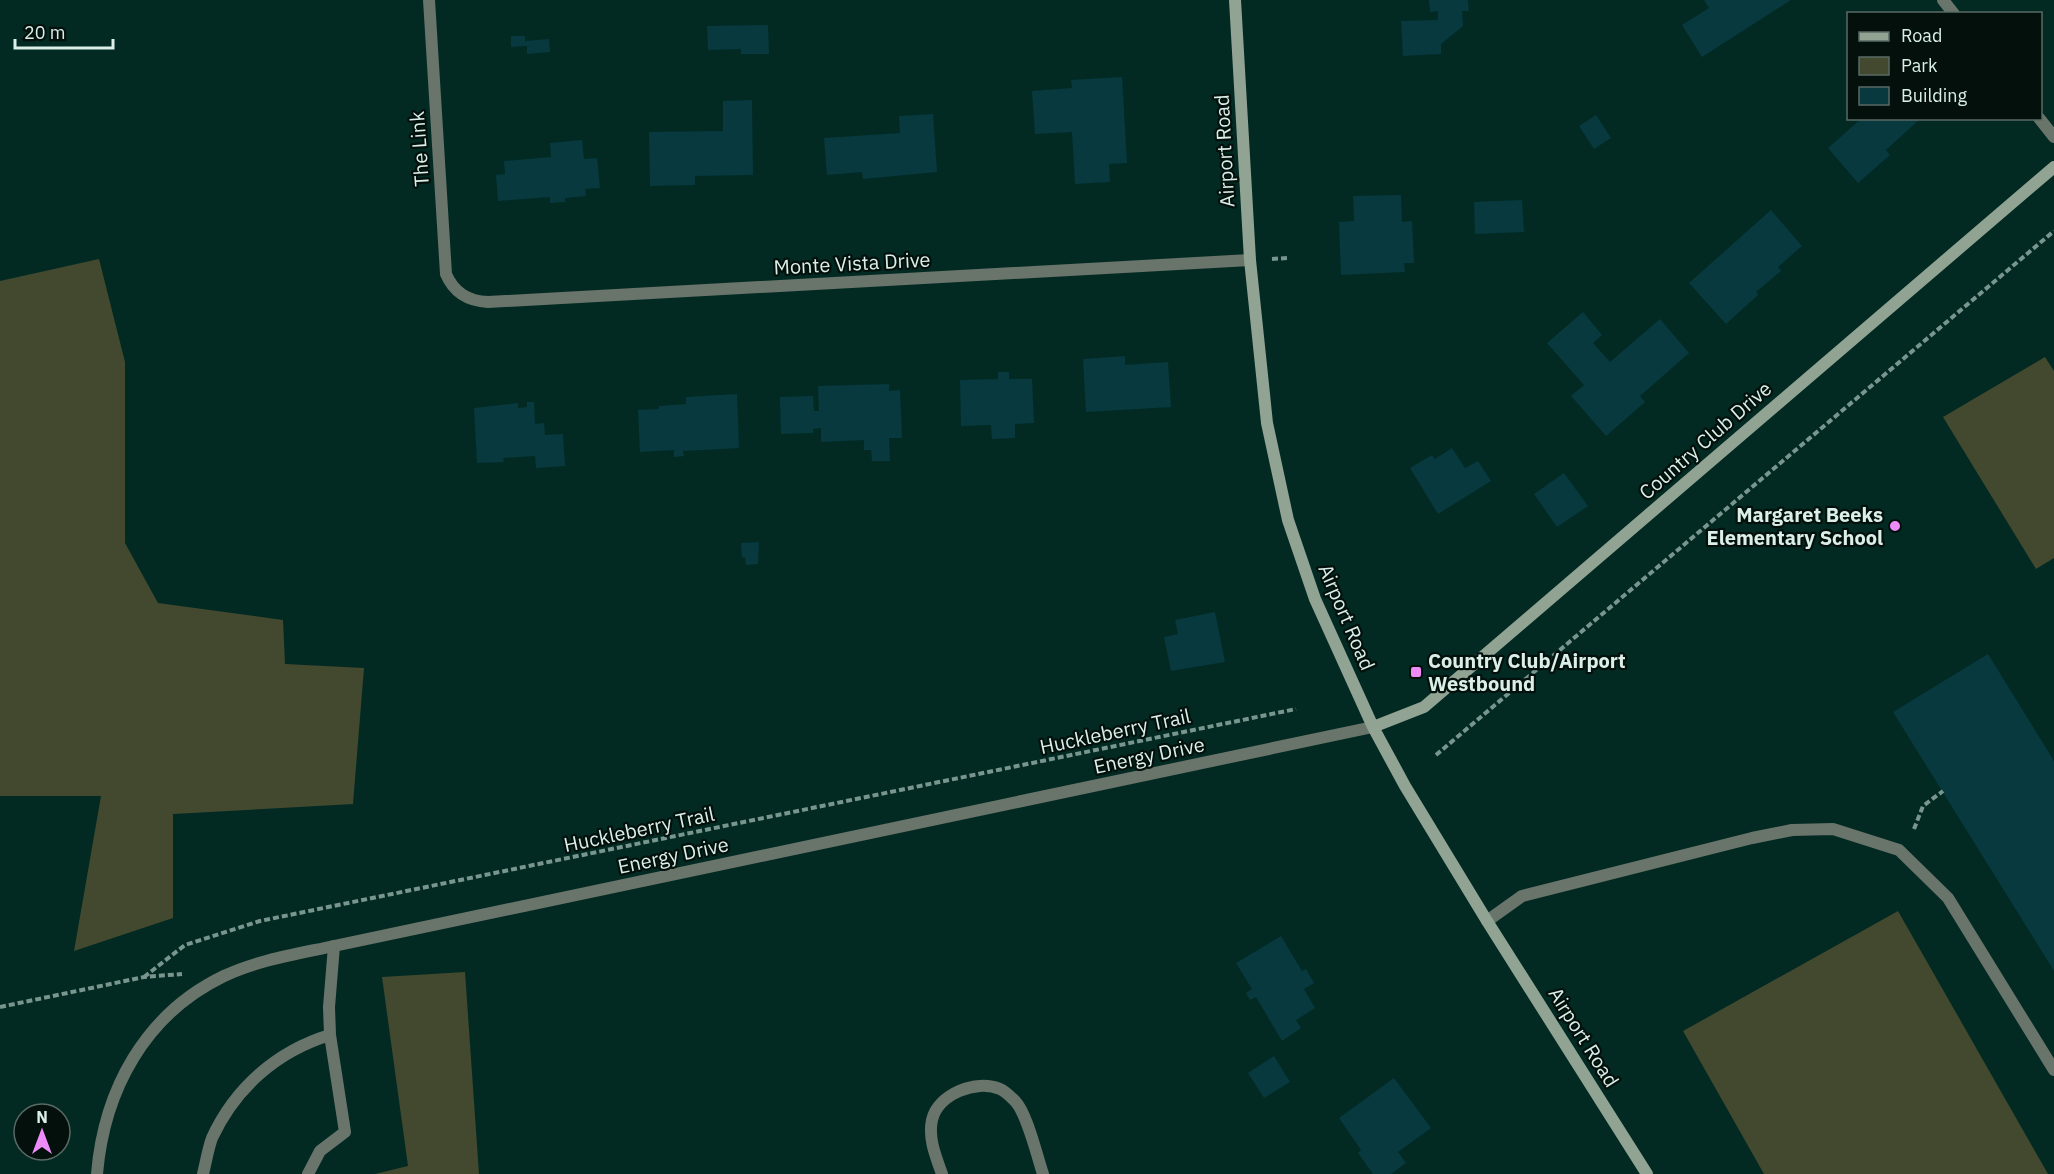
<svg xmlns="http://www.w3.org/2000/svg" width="2054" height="1174" font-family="'IBM Plex Sans',sans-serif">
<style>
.green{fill:#42492f}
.building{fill:#07393f}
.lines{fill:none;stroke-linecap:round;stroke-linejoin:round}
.path{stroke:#78958e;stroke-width:4;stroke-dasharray:6 3;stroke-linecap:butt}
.lane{stroke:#69746a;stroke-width:12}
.street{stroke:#69746a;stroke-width:12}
.secondary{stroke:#91a393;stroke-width:12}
.poi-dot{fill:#ed8cf9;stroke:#03100c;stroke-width:2}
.labels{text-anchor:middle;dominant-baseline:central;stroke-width:4.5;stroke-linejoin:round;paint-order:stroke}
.street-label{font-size:20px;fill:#dbefe9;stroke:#03100c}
.poi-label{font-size:20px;font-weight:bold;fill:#dbefe9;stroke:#03100c;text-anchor:end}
</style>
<rect width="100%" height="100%" fill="#022a23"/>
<path class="green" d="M 99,259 L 125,362 L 125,543 L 158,603 L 283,620 L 285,664 L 364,668 L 353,804 L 173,814 L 173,918 L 74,951 L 101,796 L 0,796 L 0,281 Z
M 2045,357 L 2054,371 L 2054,558 L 2036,569 L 1943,417 Z
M 1898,911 L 2048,1174 L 1764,1174 L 1683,1031 Z
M 465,972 L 479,1174 L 375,1174 L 408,1166 L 382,977 Z"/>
<path class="building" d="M 1429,0 L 1468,0 L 1469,11 L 1462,11 L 1463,26 L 1441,44 L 1441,54 L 1403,56 L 1401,21 L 1438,20 L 1438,11 L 1430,12 Z
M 1704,0 L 1791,0 L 1702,57 L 1682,25 L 1709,8 Z
M 768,25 L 769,54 L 741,54 L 741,49 L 708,50 L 707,26 Z
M 511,36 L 525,36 L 525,41 L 549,39 L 550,52 L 527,54 L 527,46 L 511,47 Z
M 1122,77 L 1127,163 L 1109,164 L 1110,182 L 1075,184 L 1072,132 L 1035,134 L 1032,91 L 1072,88 L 1071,80 Z
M 752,100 L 753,175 L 695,176 L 695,185 L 650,186 L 649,132 L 723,131 L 723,101 Z
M 933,114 L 937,172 L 863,179 L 862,172 L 827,175 L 824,138 L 900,133 L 899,116 Z
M 1596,115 L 1611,138 L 1594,149 L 1579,126 Z
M 1862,118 L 1921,118 L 1886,150 L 1890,155 L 1858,183 L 1828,148 Z
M 582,140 L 584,159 L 597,158 L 600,188 L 585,189 L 586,196 L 565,198 L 565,202 L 550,203 L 550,197 L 498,201 L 496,175 L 505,174 L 504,161 L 551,157 L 550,143 Z
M 1401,195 L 1402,222 L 1412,221 L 1414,263 L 1404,263 L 1405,272 L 1341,275 L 1339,222 L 1354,221 L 1353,196 Z
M 1522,200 L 1524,232 L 1475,234 L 1474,202 Z
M 1771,210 L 1802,246 L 1778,267 L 1781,271 L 1756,292 L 1758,295 L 1726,324 L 1689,283 Z
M 1583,312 L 1602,335 L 1593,343 L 1610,362 L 1660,319 L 1689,353 L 1640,396 L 1645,402 L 1606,436 L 1571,396 L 1584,385 L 1547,343 Z
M 1125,356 L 1125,365 L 1168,362 L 1171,407 L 1086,412 L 1083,359 Z
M 998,372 L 1009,372 L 1009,379 L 1032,379 L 1034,423 L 1015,424 L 1015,438 L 992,439 L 991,425 L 961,426 L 960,380 L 998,379 Z
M 889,384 L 889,391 L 900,390 L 902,438 L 889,438 L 890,461 L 872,461 L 871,450 L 864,450 L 864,440 L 821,442 L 821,428 L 813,429 L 813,433 L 781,434 L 780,397 L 813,396 L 814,411 L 819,411 L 818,386 Z
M 737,394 L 739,448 L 683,451 L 684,456 L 674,457 L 674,450 L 640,452 L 638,410 L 659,409 L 659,406 L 686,404 L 686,397 Z
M 527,402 L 534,402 L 535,424 L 544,423 L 545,435 L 563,434 L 565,466 L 536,468 L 535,456 L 503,458 L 504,462 L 477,463 L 474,408 L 518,403 L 518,408 L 527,407 Z
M 1452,448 L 1465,468 L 1478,461 L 1491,481 L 1438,514 L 1410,468 L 1432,455 L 1435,459 Z
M 1564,473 L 1588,506 L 1557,527 L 1534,494 Z
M 759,542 L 758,564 L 746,565 L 745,557 L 742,558 L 741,543 Z
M 1215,612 L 1225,662 L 1171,671 L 1164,637 L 1178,634 L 1175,620 Z
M 1988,654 L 2054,761 L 2054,971 L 1893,712 Z
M 1281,936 L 1302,971 L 1306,969 L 1314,983 L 1304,989 L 1315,1008 L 1296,1020 L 1301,1028 L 1282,1041 L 1256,997 L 1250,1000 L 1246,993 L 1252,989 L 1236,963 Z
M 1274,1056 L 1290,1082 L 1264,1098 L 1248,1073 Z
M 1394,1078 L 1431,1128 L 1398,1152 L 1406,1163 L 1391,1174 L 1373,1174 L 1358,1153 L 1361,1150 L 1339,1118 Z"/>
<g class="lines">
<path class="path" d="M 1272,259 L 1287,258
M 1436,755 L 2054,231
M 1914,829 L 1923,806 L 1943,791
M 144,977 L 185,945 L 260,921 L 1296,709
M 0,1007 L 144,977 L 182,974"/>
<path class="lane" d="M 1487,921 L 1522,896 L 1752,838 L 1792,830 L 1833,829 L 1899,850 L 1948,898 L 2054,1070
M 203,1174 C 206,1162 208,1149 212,1138 C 235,1088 277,1051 330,1035
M 308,1174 L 320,1151 L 345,1132 L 330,1035 L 329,1007 L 334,946
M 942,1174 C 936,1157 928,1139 932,1120 C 938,1094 976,1079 1000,1089 C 1005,1091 1011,1097 1015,1101 C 1027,1113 1037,1156 1043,1174"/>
<path class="street" d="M 429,0 L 446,274 C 454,293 468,301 488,302 L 1250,260
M 1943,0 L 1954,14
M 2039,118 L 2054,137
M 97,1174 C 104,1090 145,1014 224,976 C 258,960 297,954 334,946 L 1373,727"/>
<path class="secondary" d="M 1235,0 L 1250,260 L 1267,423 L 1288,520 L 1315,599 L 1373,727 L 1405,786 L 1487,921 L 1647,1174
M 1373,727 L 1424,707 L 2054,167"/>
</g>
<g class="poi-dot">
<circle cx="1895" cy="526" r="6"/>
<rect x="1410" y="666" width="12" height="12" rx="3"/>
</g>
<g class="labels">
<g class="street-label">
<text transform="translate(419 149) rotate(-94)">The Link</text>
<text transform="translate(1224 151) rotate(-93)">Airport Road</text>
<text transform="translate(852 263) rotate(-3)">Monte Vista Drive</text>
<text transform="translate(1705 440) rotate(-41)">Country Club Drive</text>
<text transform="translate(1347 617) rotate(67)">Airport Road</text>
<text transform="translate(1115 731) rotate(-12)">Huckleberry Trail</text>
<text transform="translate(1149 755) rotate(-12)">Energy Drive</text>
<text transform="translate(639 829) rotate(-12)">Huckleberry Trail</text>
<text transform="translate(673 855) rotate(-12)">Energy Drive</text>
<text transform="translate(1584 1037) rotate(58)">Airport Road</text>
</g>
<g class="poi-label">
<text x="1883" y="514">Margaret Beeks<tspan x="1883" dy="23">Elementary School</tspan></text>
<text x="1428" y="660" text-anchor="start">Country Club/Airport<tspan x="1428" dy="23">Westbound</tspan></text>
</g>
</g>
<rect x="1847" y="12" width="195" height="108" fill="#03100c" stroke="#596964" stroke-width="1.5"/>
<rect x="1859" y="32" width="30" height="9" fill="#91a393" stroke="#596964" stroke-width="1.5"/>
<text x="1901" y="42" font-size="18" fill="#dbefe9">Road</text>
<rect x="1859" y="57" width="30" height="18" fill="#42492f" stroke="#596964" stroke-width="1.5"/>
<text x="1901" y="72" font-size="18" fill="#dbefe9">Park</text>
<rect x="1859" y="87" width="30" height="18" fill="#07393f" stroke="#596964" stroke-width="1.5"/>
<text x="1901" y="102" font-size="18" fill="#dbefe9">Building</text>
<g transform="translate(42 1132)"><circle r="28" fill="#03100c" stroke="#596964" stroke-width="1.5"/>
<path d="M0-4.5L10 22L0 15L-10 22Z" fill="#ed8cf9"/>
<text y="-9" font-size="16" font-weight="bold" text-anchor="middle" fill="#dbefe9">N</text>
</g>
<path d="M15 39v9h98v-9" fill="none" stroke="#dbefe9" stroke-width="3"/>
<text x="24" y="39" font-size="18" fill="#dbefe9" stroke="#03100c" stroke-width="4.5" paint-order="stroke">20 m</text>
</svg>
